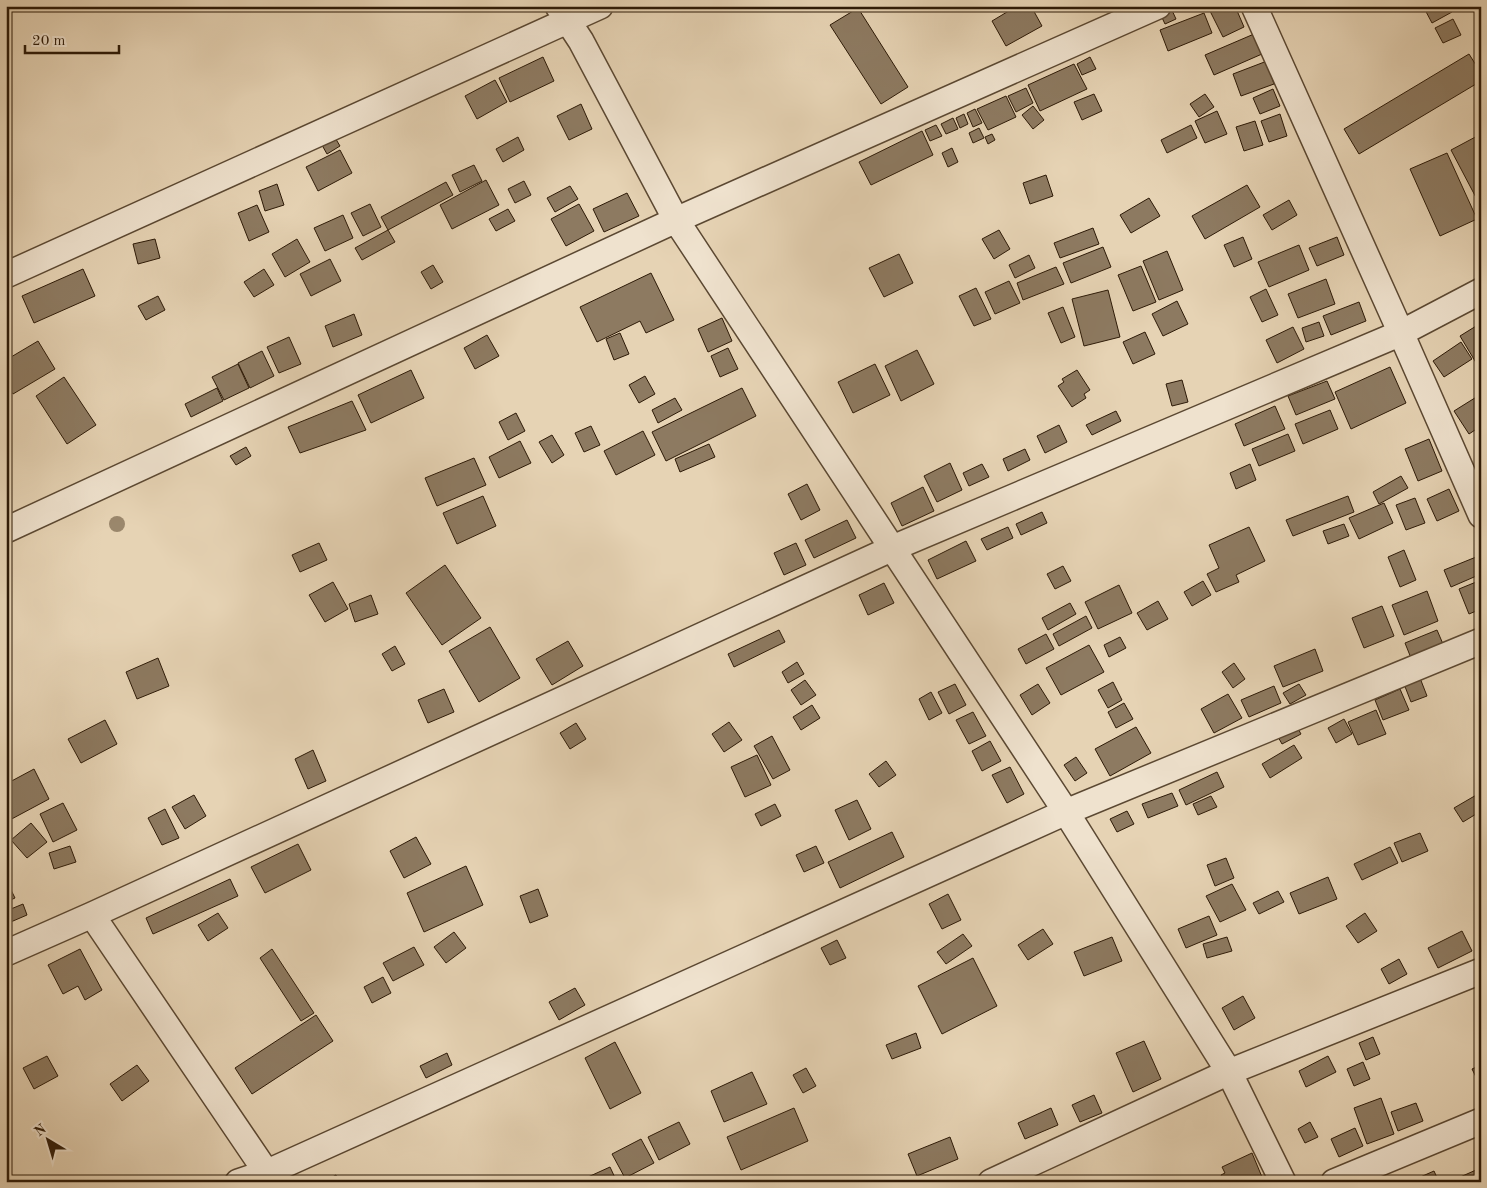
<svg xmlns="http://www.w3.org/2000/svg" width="1487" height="1188" font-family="'Old Standard TT',serif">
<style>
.building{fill:#8d7a61;stroke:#2d1a07}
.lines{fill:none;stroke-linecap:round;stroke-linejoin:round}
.minor-casing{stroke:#5b4832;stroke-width:28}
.minor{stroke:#efe2ce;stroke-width:25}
.tree{fill:#9a876c}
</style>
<rect width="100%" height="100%" fill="#e6d3b4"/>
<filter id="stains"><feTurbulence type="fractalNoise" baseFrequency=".004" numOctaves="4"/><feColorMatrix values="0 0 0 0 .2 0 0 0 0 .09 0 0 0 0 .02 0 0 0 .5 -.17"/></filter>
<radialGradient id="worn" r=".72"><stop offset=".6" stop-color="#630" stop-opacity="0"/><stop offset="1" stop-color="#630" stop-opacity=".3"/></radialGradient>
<path class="building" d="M 1017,6 L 1031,6 L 1042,26 L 1006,46 L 992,21 Z
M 1170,6 L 1176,19 L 1165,24 L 1158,9 Z
M 1235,6 L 1244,27 L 1223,37 L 1208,7 Z
M 1423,6 L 1449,6 L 1452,12 L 1432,23 Z
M 858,8 L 908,87 L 881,104 L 830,25 Z
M 1204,13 L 1212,33 L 1168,51 L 1160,30 Z
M 1453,19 L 1461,35 L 1443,43 L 1435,28 Z
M 1254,34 L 1262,54 L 1214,75 L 1205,55 Z
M 1469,54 L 1481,73 L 1481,81 L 1359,154 L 1344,129 Z
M 543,57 L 554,81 L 510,102 L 499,78 Z
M 1090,57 L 1096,69 L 1082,75 L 1077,64 Z
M 1267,61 L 1274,84 L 1241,96 L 1233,74 Z
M 1074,64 L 1087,89 L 1040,111 L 1028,85 Z
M 495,80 L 507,102 L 477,119 L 465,96 Z
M 1026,88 L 1033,103 L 1016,112 L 1008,96 Z
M 1273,89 L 1280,106 L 1260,114 L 1253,98 Z
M 1094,94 L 1102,111 L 1082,120 L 1074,102 Z
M 1205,94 L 1214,107 L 1199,117 L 1190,104 Z
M 1006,96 L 1016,117 L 988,130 L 977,109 Z
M 581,104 L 592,129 L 569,140 L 557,116 Z
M 1033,106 L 1044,120 L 1033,129 L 1022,115 Z
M 975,109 L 982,123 L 973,127 L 967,113 Z
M 1217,111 L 1227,134 L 1205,143 L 1195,121 Z
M 964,114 L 968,124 L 960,128 L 956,118 Z
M 1280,114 L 1287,136 L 1269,142 L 1261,121 Z
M 953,118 L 958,129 L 946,134 L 941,124 Z
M 1255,121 L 1263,145 L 1244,151 L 1236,127 Z
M 936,125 L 942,136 L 930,141 L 925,130 Z
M 1191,125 L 1197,138 L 1167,153 L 1161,140 Z
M 979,128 L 984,138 L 973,143 L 969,133 Z
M 331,131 L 340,146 L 327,154 L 318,138 Z
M 922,131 L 933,155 L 871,185 L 859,162 Z
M 992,134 L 995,140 L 988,144 L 985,137 Z
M 1481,134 L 1481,207 L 1451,150 Z
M 518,137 L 524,150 L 503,162 L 496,149 Z
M 952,148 L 958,162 L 948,167 L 942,153 Z
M 340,150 L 352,173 L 318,191 L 306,167 Z
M 1447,153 L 1477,219 L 1440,236 L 1410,169 Z
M 474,165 L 482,181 L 460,192 L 452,175 Z
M 1046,175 L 1053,196 L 1030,204 L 1023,183 Z
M 486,180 L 499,205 L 452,229 L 440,205 Z
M 524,181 L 531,195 L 515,203 L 508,189 Z
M 446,182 L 453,195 L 388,230 L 381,217 Z
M 277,184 L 284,205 L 265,211 L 259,191 Z
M 1247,185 L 1260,207 L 1205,239 L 1192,216 Z
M 570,186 L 578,199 L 555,212 L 547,198 Z
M 627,193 L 639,216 L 604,232 L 593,209 Z
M 1149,198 L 1160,216 L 1131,233 L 1120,215 Z
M 1289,200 L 1297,215 L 1272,230 L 1263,215 Z
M 370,204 L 381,227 L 363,236 L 351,213 Z
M 579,204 L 594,231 L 566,246 L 551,219 Z
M 257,205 L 269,232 L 249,241 L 238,213 Z
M 508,209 L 515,221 L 496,231 L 489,219 Z
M 343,215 L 353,238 L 325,251 L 314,228 Z
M 1093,228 L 1099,244 L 1060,258 L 1054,243 Z
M 388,230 L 395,242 L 362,260 L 355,248 Z
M 999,230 L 1010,249 L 994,259 L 982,239 Z
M 1243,237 L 1252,259 L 1234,267 L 1224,245 Z
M 1337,237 L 1344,255 L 1317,266 L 1309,248 Z
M 155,239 L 160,258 L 138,264 L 133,244 Z
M 297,239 L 310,262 L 285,277 L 272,254 Z
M 1299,245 L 1309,270 L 1269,287 L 1258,262 Z
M 1103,247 L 1111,267 L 1071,283 L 1063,263 Z
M 1167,251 L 1183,290 L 1159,300 L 1143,261 Z
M 899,254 L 913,283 L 884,297 L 869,268 Z
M 1029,255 L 1035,268 L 1015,278 L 1009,265 Z
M 330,259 L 341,281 L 311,296 L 300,274 Z
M 433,265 L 443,282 L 431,289 L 421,272 Z
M 1141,266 L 1156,302 L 1133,311 L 1118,275 Z
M 1056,267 L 1064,284 L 1023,300 L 1017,283 Z
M 83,269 L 95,296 L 34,323 L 22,296 Z
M 264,269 L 274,285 L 254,297 L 244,282 Z
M 651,273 L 674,320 L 646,333 L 640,321 L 597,342 L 580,307 Z
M 1326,279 L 1335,304 L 1298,318 L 1288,294 Z
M 1009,281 L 1020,303 L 995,314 L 985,292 Z
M 976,288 L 991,319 L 974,326 L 959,296 Z
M 1266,289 L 1278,315 L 1262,322 L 1250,297 Z
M 1108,290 L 1120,337 L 1084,346 L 1072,299 Z
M 158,296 L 165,310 L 146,320 L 138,306 Z
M 1177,301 L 1188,324 L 1163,336 L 1152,314 Z
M 1359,302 L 1366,321 L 1331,335 L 1323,316 Z
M 1063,307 L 1075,337 L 1061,343 L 1048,313 Z
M 354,314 L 362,335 L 333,347 L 325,326 Z
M 722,318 L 732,341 L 708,352 L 698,329 Z
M 1319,322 L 1324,336 L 1306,342 L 1302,328 Z
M 1481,323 L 1481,371 L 1460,336 Z
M 1293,327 L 1304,349 L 1277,363 L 1266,340 Z
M 1145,332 L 1155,354 L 1133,364 L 1123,342 Z
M 620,333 L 629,354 L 614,360 L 606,339 Z
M 487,335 L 499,356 L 475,369 L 464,348 Z
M 289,337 L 301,364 L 279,373 L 267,347 Z
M 38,341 L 55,369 L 13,394 L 6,384 L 6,360 Z
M 1461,342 L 1472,359 L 1444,377 L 1433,361 Z
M 728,348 L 738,369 L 720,377 L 711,356 Z
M 917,350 L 934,384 L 901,401 L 885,366 Z
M 262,351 L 274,376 L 250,388 L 238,363 Z
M 238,364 L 249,388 L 224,400 L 212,377 Z
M 875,364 L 890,395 L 853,413 L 838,382 Z
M 1390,367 L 1406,403 L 1351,429 L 1335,392 Z
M 411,370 L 424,398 L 371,423 L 358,395 Z
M 1077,370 L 1090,390 L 1084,394 L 1086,398 L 1072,407 L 1058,386 L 1064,382 L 1062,379 Z
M 645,376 L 655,394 L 639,403 L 629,385 Z
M 64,377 L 96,425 L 67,444 L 36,396 Z
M 1182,380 L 1188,402 L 1172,406 L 1166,384 Z
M 1327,381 L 1335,399 L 1296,415 L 1288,396 Z
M 217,388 L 223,401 L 191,417 L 185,404 Z
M 742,388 L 756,416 L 666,461 L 652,432 Z
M 1478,396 L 1481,400 L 1481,426 L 1469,434 L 1454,411 Z
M 675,398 L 682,410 L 658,423 L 652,410 Z
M 352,401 L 366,430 L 300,453 L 288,427 Z
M 1275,406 L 1285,429 L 1244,446 L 1235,424 Z
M 1330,410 L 1338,429 L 1303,444 L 1295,424 Z
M 1116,411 L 1121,421 L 1092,435 L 1086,425 Z
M 516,413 L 525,431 L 508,440 L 499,422 Z
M 1059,425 L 1067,442 L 1045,453 L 1037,436 Z
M 591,426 L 600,445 L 584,452 L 575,433 Z
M 643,431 L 655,455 L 616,475 L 604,451 Z
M 1288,434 L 1295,451 L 1259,466 L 1252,449 Z
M 552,435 L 564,455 L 552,463 L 539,442 Z
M 1429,439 L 1442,471 L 1418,481 L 1405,449 Z
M 520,441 L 531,463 L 499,478 L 489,457 Z
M 709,444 L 715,457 L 680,472 L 675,459 Z
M 246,447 L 251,456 L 236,465 L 230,456 Z
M 1025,449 L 1030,460 L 1008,471 L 1003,459 Z
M 474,458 L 486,485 L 437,506 L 425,478 Z
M 950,463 L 962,490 L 937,502 L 924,476 Z
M 982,464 L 989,477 L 969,486 L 963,473 Z
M 1250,464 L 1256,480 L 1236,489 L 1230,473 Z
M 1401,476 L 1408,488 L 1379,504 L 1373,492 Z
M 807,484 L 820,510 L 801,520 L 788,494 Z
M 923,487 L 934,511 L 902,526 L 891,503 Z
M 1449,489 L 1459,511 L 1437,521 L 1427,499 Z
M 483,496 L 496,526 L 457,544 L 443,513 Z
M 1348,496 L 1354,512 L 1293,536 L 1286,520 Z
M 1415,498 L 1425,523 L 1406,530 L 1396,505 Z
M 1384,503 L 1393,523 L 1359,539 L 1349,518 Z
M 1042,512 L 1047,523 L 1021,535 L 1016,524 Z
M 847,520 L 856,538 L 814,558 L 805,540 Z
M 1344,524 L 1349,536 L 1328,544 L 1323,531 Z
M 1008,527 L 1013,538 L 987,550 L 981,539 Z
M 1249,527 L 1265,561 L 1236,575 L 1239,582 L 1216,592 L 1207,574 L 1219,568 L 1209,545 Z
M 966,541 L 976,561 L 937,579 L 928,560 Z
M 319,543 L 327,560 L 300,572 L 292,555 Z
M 796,543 L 806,565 L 784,575 L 774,553 Z
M 1404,550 L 1416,580 L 1400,587 L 1388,557 Z
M 1481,555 L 1481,574 L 1451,587 L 1444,570 Z
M 445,565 L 481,618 L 442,645 L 406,593 Z
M 1063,566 L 1071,581 L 1055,589 L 1047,574 Z
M 1481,580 L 1481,609 L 1469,614 L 1459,589 Z
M 1203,581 L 1211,595 L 1192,606 L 1184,592 Z
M 333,582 L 348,609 L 325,622 L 309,595 Z
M 884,583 L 894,603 L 868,615 L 859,595 Z
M 1119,585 L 1132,613 L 1098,629 L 1085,602 Z
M 1427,591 L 1438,621 L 1404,635 L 1392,605 Z
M 371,595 L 378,614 L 355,622 L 349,604 Z
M 1158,601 L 1168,619 L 1147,630 L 1137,613 Z
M 1070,603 L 1076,614 L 1048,630 L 1042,618 Z
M 1382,606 L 1394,636 L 1364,648 L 1352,618 Z
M 1086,616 L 1092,628 L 1059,646 L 1053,634 Z
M 490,627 L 520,678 L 479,702 L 449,651 Z
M 779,630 L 785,642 L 734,667 L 728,654 Z
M 1437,630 L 1443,644 L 1411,658 L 1405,643 Z
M 1046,634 L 1054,649 L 1026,664 L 1018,649 Z
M 1120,637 L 1126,648 L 1109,657 L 1104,645 Z
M 568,641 L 583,666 L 552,685 L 536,659 Z
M 1089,645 L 1104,672 L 1061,695 L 1046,668 Z
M 395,646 L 405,664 L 392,671 L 382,654 Z
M 1315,649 L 1323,671 L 1283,687 L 1274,666 Z
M 158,658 L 169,686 L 137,699 L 126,672 Z
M 797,662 L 804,674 L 788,683 L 782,672 Z
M 1234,663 L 1245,679 L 1233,688 L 1222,672 Z
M 1420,678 L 1427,696 L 1411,702 L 1404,684 Z
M 805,680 L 816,695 L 801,705 L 791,690 Z
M 1113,682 L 1122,700 L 1108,708 L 1098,690 Z
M 955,684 L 966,705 L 949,714 L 938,692 Z
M 1038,684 L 1050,703 L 1032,715 L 1020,695 Z
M 1299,684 L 1306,695 L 1290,704 L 1283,693 Z
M 1274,686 L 1281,703 L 1249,717 L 1241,700 Z
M 444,689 L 454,712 L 428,723 L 418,700 Z
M 1400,689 L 1409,710 L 1383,720 L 1375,700 Z
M 931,692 L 942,713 L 929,720 L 919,699 Z
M 1228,694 L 1242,718 L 1214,733 L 1201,709 Z
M 1124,703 L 1133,719 L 1116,728 L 1108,712 Z
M 812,705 L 820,718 L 801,730 L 793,717 Z
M 1376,710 L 1386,734 L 1358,745 L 1348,722 Z
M 973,712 L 986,736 L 969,744 L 956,720 Z
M 1344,719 L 1352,734 L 1336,743 L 1328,728 Z
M 105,720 L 117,744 L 81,763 L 68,739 Z
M 729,722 L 742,740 L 724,752 L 712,734 Z
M 576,723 L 586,739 L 570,749 L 560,733 Z
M 1296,725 L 1301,734 L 1282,744 L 1277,735 Z
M 1136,727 L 1151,753 L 1110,776 L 1095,749 Z
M 772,736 L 790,770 L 773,779 L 754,746 Z
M 990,741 L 1001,761 L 982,771 L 972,751 Z
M 1294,745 L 1302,758 L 1270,778 L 1262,764 Z
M 313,750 L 326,781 L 308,789 L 295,759 Z
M 757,755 L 771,785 L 745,797 L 731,767 Z
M 1076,757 L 1087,773 L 1075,781 L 1064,765 Z
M 886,761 L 896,775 L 879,787 L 869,774 Z
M 1010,767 L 1024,794 L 1007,803 L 992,775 Z
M 34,769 L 49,799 L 6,822 L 6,784 Z
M 1217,772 L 1224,787 L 1186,805 L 1179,790 Z
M 1172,793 L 1178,806 L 1148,818 L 1142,804 Z
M 1478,794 L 1481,799 L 1481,811 L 1463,822 L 1454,808 Z
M 194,795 L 206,816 L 185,829 L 172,807 Z
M 1211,796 L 1217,807 L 1198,815 L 1193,804 Z
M 857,800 L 871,829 L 849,840 L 835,810 Z
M 63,803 L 77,830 L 53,842 L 40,814 Z
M 775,804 L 781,816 L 761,826 L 755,814 Z
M 165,809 L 179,838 L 162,845 L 148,818 Z
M 1127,811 L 1134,824 L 1117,832 L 1110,819 Z
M 31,823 L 47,842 L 27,858 L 11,840 Z
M 892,832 L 904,857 L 840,888 L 828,862 Z
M 1420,833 L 1428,851 L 1402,862 L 1394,843 Z
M 416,837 L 431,864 L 404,878 L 390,851 Z
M 298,844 L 311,870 L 265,893 L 251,867 Z
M 70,846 L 76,862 L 54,869 L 49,853 Z
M 816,846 L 824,863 L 804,872 L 796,855 Z
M 1390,847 L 1398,863 L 1362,880 L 1354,864 Z
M 1226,858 L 1234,878 L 1215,886 L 1207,865 Z
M 466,866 L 483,905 L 424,932 L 407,893 Z
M 1328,877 L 1337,899 L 1299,914 L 1290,893 Z
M 230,879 L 238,896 L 153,934 L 146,918 Z
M 6,880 L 15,898 L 6,902 Z
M 1232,884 L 1246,910 L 1220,922 L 1206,896 Z
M 538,889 L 548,916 L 530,923 L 520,896 Z
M 1278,891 L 1284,902 L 1259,914 L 1253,903 Z
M 948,894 L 961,920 L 942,929 L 929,904 Z
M 23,904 L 27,915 L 6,924 L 6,911 Z
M 218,913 L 228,928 L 208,941 L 198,925 Z
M 1365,913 L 1377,931 L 1358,943 L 1346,926 Z
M 1209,916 L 1217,935 L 1186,948 L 1178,929 Z
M 1043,929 L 1053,944 L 1028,960 L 1018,945 Z
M 1462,931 L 1472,951 L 1438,968 L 1428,948 Z
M 454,932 L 466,948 L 446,963 L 434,947 Z
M 963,934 L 972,946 L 946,964 L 937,952 Z
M 1112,937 L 1122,961 L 1084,976 L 1074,952 Z
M 1227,937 L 1232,951 L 1207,958 L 1203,944 Z
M 837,940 L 846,958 L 830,965 L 821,948 Z
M 414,947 L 424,965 L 393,981 L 383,963 Z
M 80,949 L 102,990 L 85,1000 L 78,986 L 63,994 L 48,965 Z
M 272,949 L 314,1013 L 301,1021 L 260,958 Z
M 973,958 L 997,1006 L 942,1034 L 918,986 Z
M 1399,959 L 1407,974 L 1389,984 L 1381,969 Z
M 383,977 L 391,993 L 372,1003 L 364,987 Z
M 575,988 L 585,1005 L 559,1020 L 549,1002 Z
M 1243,996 L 1255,1018 L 1234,1030 L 1222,1008 Z
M 316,1015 L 333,1041 L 252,1094 L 235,1068 Z
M 916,1033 L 921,1048 L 892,1059 L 886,1045 Z
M 1373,1037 L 1380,1054 L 1366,1060 L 1359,1043 Z
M 1144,1041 L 1161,1079 L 1133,1092 L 1116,1053 Z
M 615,1042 L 641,1093 L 610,1109 L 585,1058 Z
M 447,1053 L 452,1065 L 426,1078 L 420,1066 Z
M 47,1056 L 58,1076 L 34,1089 L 23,1068 Z
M 1328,1056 L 1336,1072 L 1306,1087 L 1299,1071 Z
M 1363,1062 L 1370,1079 L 1354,1086 L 1347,1069 Z
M 137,1065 L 149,1081 L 122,1101 L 110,1084 Z
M 1481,1065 L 1481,1084 L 1480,1085 L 1472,1069 Z
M 806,1068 L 816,1086 L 803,1093 L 793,1075 Z
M 752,1072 L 767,1104 L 724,1122 L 711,1091 Z
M 1094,1095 L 1102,1113 L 1080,1122 L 1072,1105 Z
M 1381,1098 L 1394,1134 L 1367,1144 L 1354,1108 Z
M 1416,1103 L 1423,1121 L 1398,1131 L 1391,1112 Z
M 794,1108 L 808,1141 L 741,1170 L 727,1137 Z
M 1051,1108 L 1058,1125 L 1025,1139 L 1018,1123 Z
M 679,1122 L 690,1144 L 659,1160 L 648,1137 Z
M 1310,1122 L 1318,1137 L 1305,1143 L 1298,1129 Z
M 1355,1128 L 1363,1146 L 1339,1157 L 1331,1139 Z
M 950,1137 L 958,1159 L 917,1176 L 908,1154 Z
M 641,1139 L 654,1163 L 625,1178 L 612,1154 Z
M 1252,1153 L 1262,1177 L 1257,1179 L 1258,1182 L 1224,1182 L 1221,1175 L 1225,1173 L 1222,1167 Z
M 610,1167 L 617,1182 L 577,1182 Z
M 1476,1170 L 1481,1182 L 1449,1182 Z
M 1434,1171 L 1439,1182 L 1409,1182 Z
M 336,1175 L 339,1182 L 323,1182 Z"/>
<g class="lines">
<g class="minor-casing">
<path id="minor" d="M 558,6 L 581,41 L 676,220 L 1066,812 L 1229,1072 L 1283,1182
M 1254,6 L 1401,333 L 1481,515
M 6,275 L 600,6
M 6,530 L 676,220 L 1158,6
M 92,915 L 273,1182
M 6,953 L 92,915 L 893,548 L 1401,333 L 1481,291
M 238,1182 L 268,1172 L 1066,812 L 1481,641
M 991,1182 L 1229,1072 L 1481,971
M 1334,1182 L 1481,1121"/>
</g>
<use href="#minor" class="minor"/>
</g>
<circle class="tree" cx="117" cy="524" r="8"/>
<rect width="1487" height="1188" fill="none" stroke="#e6d3b4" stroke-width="25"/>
<rect x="8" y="8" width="1472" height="1173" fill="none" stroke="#2d1a07" stroke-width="2.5"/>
<rect x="12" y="12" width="1462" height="1163" fill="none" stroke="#2d1a07"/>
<g transform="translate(48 1140) rotate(322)" stroke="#efe2ce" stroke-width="4" paint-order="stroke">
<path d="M0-4L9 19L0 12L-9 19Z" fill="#2d1a07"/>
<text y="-8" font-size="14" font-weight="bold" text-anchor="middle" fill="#2d1a07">N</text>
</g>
<path d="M25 45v8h94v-8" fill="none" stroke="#2d1a07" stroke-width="2.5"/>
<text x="32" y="45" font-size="15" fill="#2d1a07" stroke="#efe2ce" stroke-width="4" paint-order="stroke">20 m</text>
<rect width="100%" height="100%" filter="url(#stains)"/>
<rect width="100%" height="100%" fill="url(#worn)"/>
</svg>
